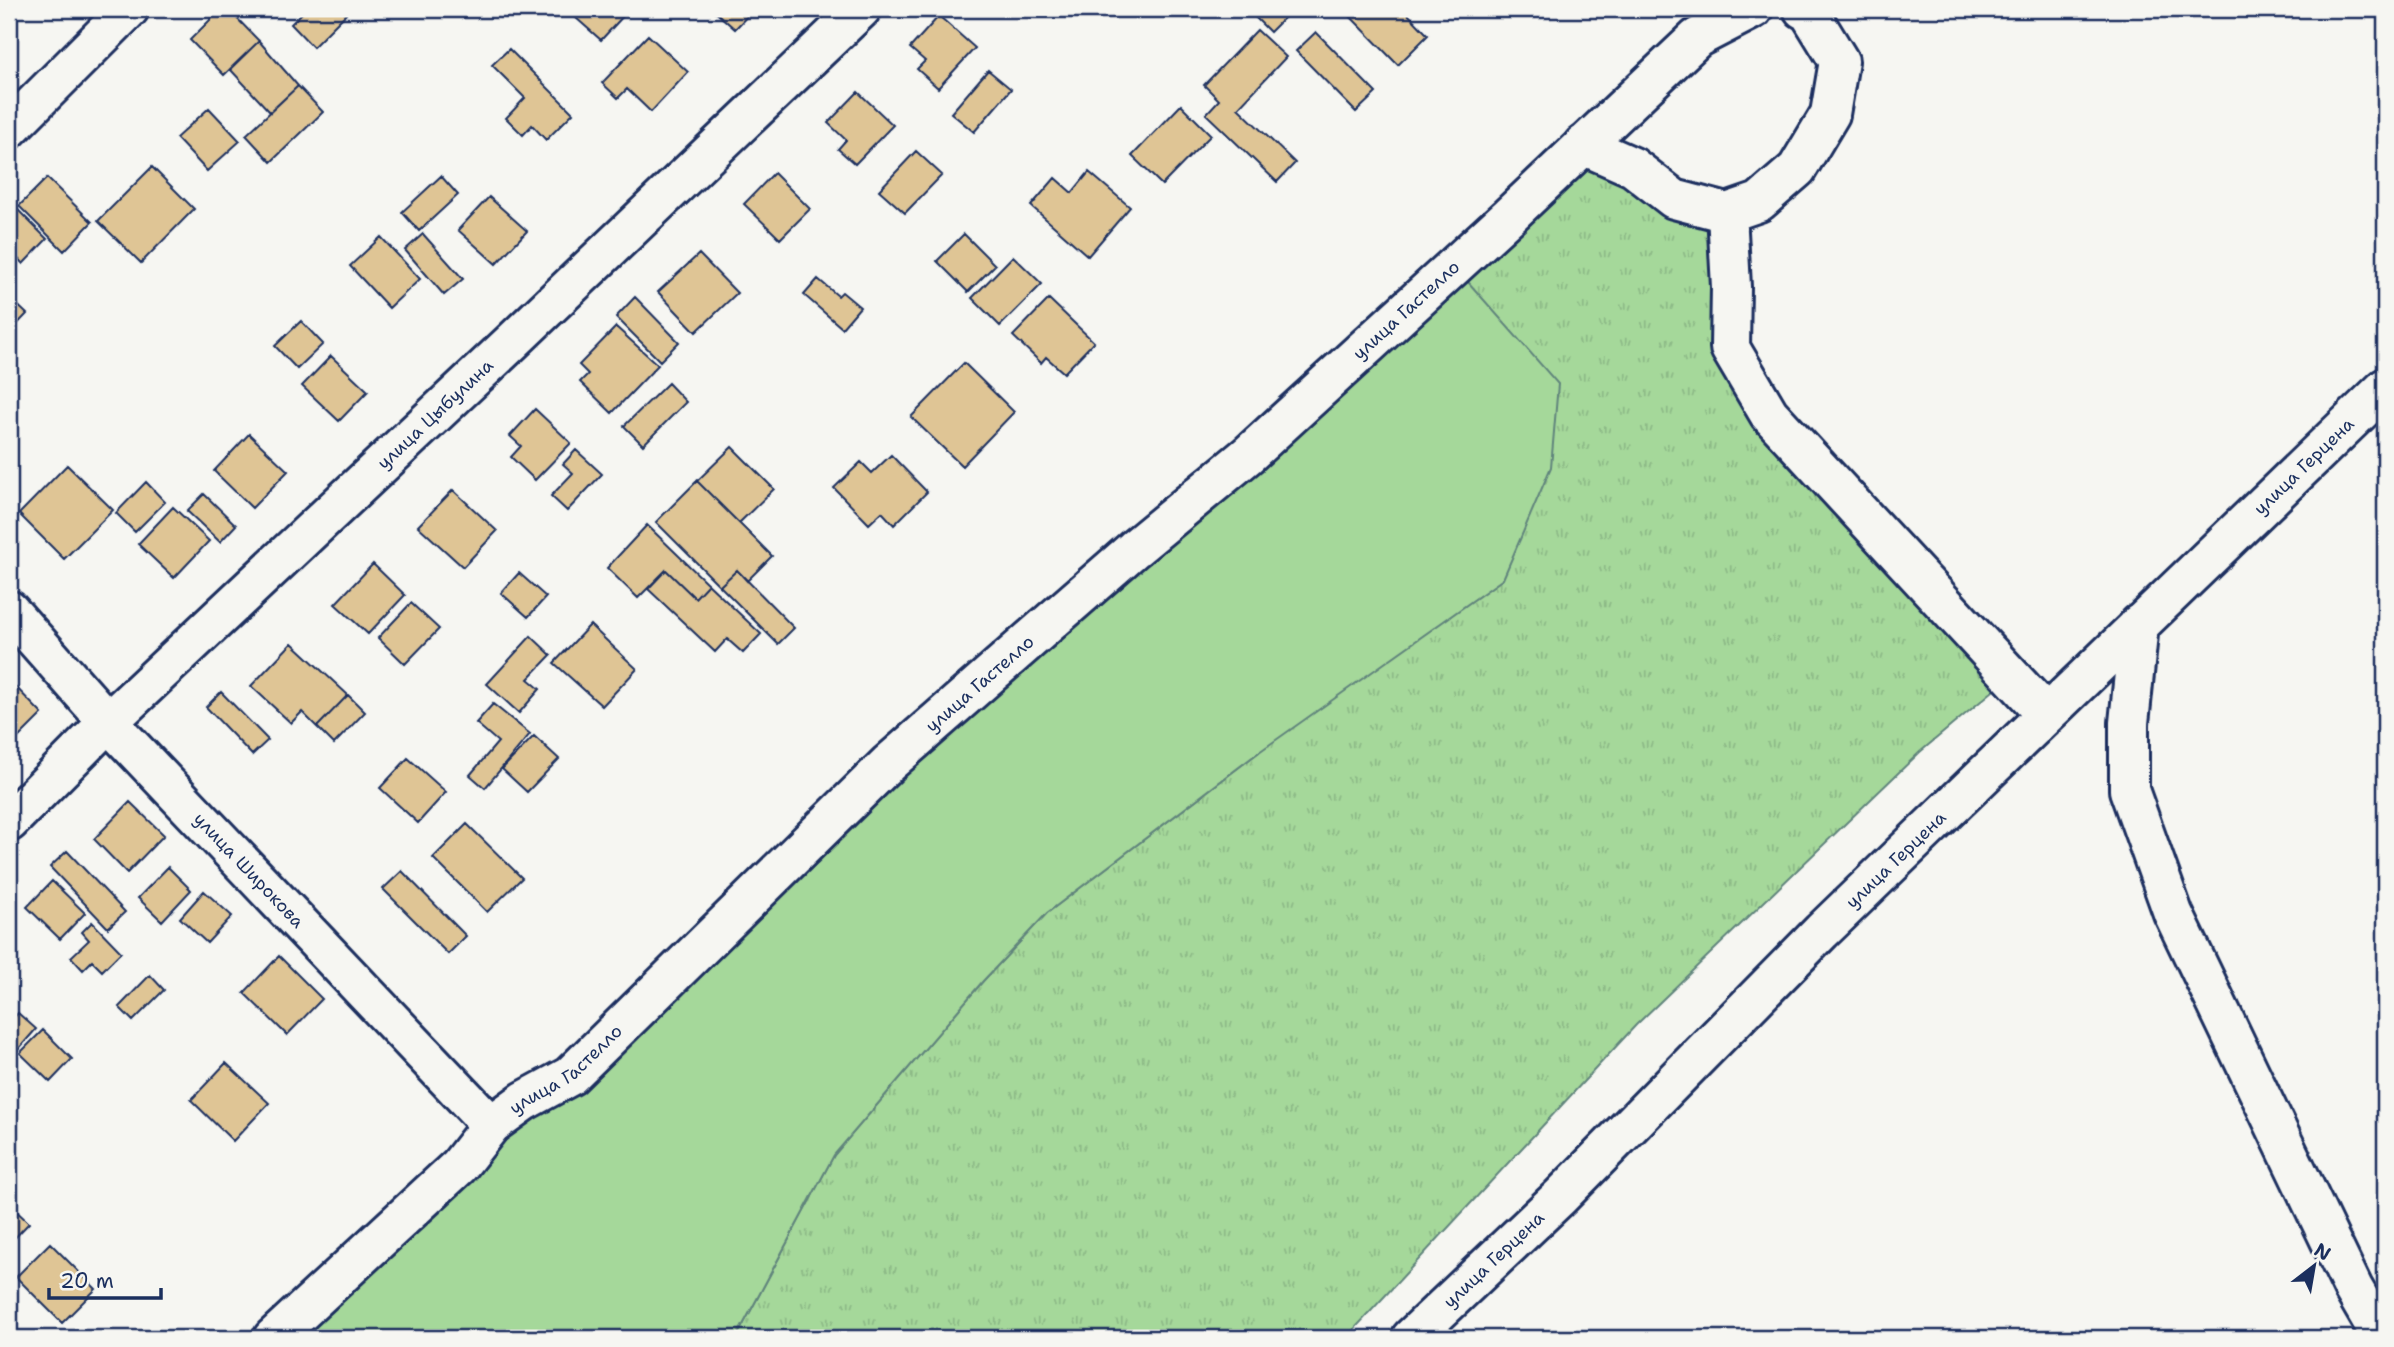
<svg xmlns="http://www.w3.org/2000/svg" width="2394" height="1347" font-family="'Shantell Sans',sans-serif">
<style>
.grass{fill:url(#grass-tufts);stroke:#60847c;stroke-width:2}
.garden{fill:#a5d89a;stroke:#60847c;stroke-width:2}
.building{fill:#dfc595;stroke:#1b2f5e;stroke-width:2}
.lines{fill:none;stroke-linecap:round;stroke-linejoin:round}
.minor-casing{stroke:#1b2f5e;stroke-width:44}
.major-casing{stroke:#1b2f5e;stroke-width:44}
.minor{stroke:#f6f6f2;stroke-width:38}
.major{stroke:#f6f6f2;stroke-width:38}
.labels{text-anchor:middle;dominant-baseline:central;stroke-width:6;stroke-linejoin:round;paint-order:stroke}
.street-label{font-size:18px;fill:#1b2f5e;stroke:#f6f6f2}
</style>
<defs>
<pattern id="grass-tufts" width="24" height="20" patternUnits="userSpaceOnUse" patternTransform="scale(1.75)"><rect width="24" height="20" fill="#a5d89a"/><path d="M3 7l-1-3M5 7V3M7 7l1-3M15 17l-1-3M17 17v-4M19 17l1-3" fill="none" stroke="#8dba87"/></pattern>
</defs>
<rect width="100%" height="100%" fill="#f6f6f2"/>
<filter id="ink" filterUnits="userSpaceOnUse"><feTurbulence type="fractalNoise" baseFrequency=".0143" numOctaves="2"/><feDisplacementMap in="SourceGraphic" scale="14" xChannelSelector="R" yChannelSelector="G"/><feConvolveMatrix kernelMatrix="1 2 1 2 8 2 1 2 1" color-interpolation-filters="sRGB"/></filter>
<g filter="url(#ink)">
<path class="grass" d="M 1583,145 L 1727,213 L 1730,347 L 2011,676 L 1920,752 L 1636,1025 L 1346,1338 L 736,1338 L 834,1155 L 983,981 L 1047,913 L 1259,752 L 1454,266 Z"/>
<path class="garden" d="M 1454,266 L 1558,384 L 1551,467 L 1503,579 L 1259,752 L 1047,913 L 983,981 L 834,1155 L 736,1338 L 273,1338 Z"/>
<path class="building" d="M 221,9 L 228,9 L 259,41 L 224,75 L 190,40 Z
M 306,9 L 340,9 L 346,14 L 313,47 L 291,24 Z
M 585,9 L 621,9 L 626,13 L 601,40 L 576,18 Z
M 712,9 L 754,9 L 735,29 Z
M 1247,9 L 1293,9 L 1270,32 Z
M 1343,9 L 1403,9 L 1428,35 L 1398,65 Z
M 939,16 L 975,48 L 938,88 L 917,69 L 925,61 L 910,48 Z
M 1257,30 L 1286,57 L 1238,108 L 1295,163 L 1277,182 L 1206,114 L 1219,100 L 1204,85 Z
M 1316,32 L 1376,93 L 1356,112 L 1296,51 Z
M 648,35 L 688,72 L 651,112 L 627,89 L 618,98 L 602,83 Z
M 259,41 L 298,86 L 270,112 L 230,69 Z
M 509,49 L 573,113 L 546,140 L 532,125 L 523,135 L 506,118 L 525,98 L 492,65 Z
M 988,70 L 1011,89 L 974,132 L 951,113 Z
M 298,86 L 323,112 L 271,162 L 246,135 Z
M 858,92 L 893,125 L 855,164 L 838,149 L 846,140 L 828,123 Z
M 1181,105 L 1211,135 L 1162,185 L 1132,156 Z
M 209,108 L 240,141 L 207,171 L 176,138 Z
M 916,151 L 942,175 L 905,213 L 879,190 Z
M 152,167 L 194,209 L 141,263 L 98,221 Z
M 1089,172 L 1130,207 L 1088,256 L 1031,206 L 1055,178 L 1072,193 Z
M 774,173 L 810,209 L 780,239 L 744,204 Z
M 441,176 L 458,195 L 419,231 L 402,212 Z
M 47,178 L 92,222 L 64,251 L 19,206 Z
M 489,197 L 527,231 L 496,264 L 458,230 Z
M 9,201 L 47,239 L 23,264 L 9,249 Z
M 423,234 L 463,279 L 444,295 L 405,250 Z
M 964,234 L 995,265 L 968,292 L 937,261 Z
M 381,237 L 420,279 L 389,308 L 350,266 Z
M 699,254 L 737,293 L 696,332 L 658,292 Z
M 1013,256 L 1042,284 L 1000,326 L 972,298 Z
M 818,279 L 838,296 L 842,292 L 860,307 L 842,328 L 804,295 Z
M 9,297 L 27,314 L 9,333 Z
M 635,297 L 679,342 L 660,361 L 616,317 Z
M 1049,299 L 1094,342 L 1064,373 L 1046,357 L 1041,363 L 1013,336 Z
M 301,321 L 323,344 L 297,369 L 275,346 Z
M 616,327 L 658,365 L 612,413 L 580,382 L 588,374 L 579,365 Z
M 331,356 L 368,391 L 339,421 L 302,386 Z
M 964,363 L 1014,412 L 962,466 L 911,417 Z
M 668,383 L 686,402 L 643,445 L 624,426 Z
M 535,409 L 571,443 L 535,480 L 511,457 L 521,446 L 510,436 Z
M 249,434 L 288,471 L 252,508 L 214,471 Z
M 732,447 L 774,489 L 739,523 L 697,481 Z
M 576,450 L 602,474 L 567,511 L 551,496 L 573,473 L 563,464 Z
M 891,455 L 927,492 L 894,525 L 882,512 L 869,524 L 834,488 L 861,462 L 872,473 Z
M 67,465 L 113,510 L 64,559 L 19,514 Z
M 697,481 L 772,556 L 747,581 L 737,570 L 720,586 L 656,522 Z
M 146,482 L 165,502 L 135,532 L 116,513 Z
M 453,490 L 497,531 L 463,567 L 418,526 Z
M 204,494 L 236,525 L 220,542 L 187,511 Z
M 173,507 L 209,541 L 174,578 L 138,544 Z
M 647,525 L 708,584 L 695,598 L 666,570 L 638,598 L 607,568 Z
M 373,564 L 405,595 L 368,634 L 335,604 Z
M 666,570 L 695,598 L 708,584 L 761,634 L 743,653 L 727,639 L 715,652 L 648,589 Z
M 737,570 L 794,628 L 778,644 L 720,586 Z
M 519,573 L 546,597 L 528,617 L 501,593 Z
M 411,603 L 439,629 L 405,664 L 378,638 Z
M 590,625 L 637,669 L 602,706 L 554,663 Z
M 531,636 L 551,655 L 528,679 L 540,689 L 519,713 L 487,684 Z
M 292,643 L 348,695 L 317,727 L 302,712 L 291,723 L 251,686 Z
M 9,680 L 42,714 L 16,740 L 9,732 Z
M 221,692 L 268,740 L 252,755 L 206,707 Z
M 348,695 L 365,712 L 334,744 L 317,727 Z
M 493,704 L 530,734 L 485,788 L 470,775 L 498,742 L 476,723 Z
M 534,736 L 559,759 L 527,792 L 502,769 Z
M 408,758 L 446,792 L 418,823 L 380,788 Z
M 130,802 L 164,835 L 127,873 L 94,839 Z
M 467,824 L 522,878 L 487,912 L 433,858 Z
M 67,851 L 125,912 L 108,928 L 50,867 Z
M 168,867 L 191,890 L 162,921 L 138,898 Z
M 402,871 L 466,936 L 448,954 L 383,889 Z
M 52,881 L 85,913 L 60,939 L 27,907 Z
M 204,891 L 232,916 L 207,943 L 180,918 Z
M 92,922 L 121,952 L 102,971 L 92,961 L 83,970 L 71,957 L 89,940 L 82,932 Z
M 279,956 L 322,999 L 287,1035 L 244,993 Z
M 150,975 L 164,990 L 133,1021 L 119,1007 Z
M 18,1013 L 36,1029 L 9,1060 L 9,1023 Z
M 43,1030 L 72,1059 L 50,1082 L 20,1053 Z
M 226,1063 L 269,1103 L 233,1141 L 191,1100 Z
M 9,1204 L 29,1223 L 9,1244 Z
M 50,1243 L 96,1289 L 62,1323 L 16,1277 Z"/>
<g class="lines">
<g class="minor-casing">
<g id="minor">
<path d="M 9,129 L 129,9"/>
<path d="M 1583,145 L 1633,167 L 1674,199 L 1727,213 L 1759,202 L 1797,169 L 1830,114 L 1839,61 L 1809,12 L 1803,9"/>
<path d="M 1727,213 L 1731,287 L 1730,348 L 1769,414 L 2046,714"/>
<path id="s1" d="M 9,610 L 108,722 L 491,1125"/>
<path d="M 2139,624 L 2129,723 L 2129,790 L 2173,913 L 2353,1288 L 2382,1338"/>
<path id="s2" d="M 9,822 L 108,722 L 513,341 L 861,9"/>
<path id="s3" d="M 273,1338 L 459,1166 L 491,1125 L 524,1101 L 570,1076 L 889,763 L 1134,549 L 1248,455 L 1509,216 L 1697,38 L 1753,9"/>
</g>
</g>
<g class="major-casing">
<g id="major">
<path id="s4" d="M 1411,1338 L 1560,1197 L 1822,931 L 2385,388"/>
</g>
</g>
<use href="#minor" class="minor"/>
<use href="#major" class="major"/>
</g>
</g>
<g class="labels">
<g class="street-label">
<text stroke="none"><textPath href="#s3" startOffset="1533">улица Гастелло</textPath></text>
<text stroke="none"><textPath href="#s2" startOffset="590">улица Цыбулина</textPath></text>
<text stroke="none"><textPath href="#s4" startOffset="1248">улица Герцена</textPath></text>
<text stroke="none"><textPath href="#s3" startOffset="966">улица Гастелло</textPath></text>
<text stroke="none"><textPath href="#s4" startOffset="681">улица Герцена</textPath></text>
<text stroke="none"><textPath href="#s1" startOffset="354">улица Широкова</textPath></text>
<text stroke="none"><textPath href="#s3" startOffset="399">улица Гастелло</textPath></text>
<text stroke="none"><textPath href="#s4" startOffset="114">улица Герцена</textPath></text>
</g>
</g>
<rect width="2394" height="1347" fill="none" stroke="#f6f6f2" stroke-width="35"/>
<rect x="18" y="18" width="2359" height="1312" fill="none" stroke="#1b2f5e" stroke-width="2.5" filter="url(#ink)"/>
<g transform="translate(2314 1266) rotate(31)" stroke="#f6f6f2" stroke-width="5" paint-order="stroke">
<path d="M0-5L12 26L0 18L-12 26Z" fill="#1b2f5e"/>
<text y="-10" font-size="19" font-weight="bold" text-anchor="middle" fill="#1b2f5e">N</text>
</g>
<path d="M49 1288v10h112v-10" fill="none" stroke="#1b2f5e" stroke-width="3.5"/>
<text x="60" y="1288" font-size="21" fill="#1b2f5e" stroke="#f6f6f2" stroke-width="5" paint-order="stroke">20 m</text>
</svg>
